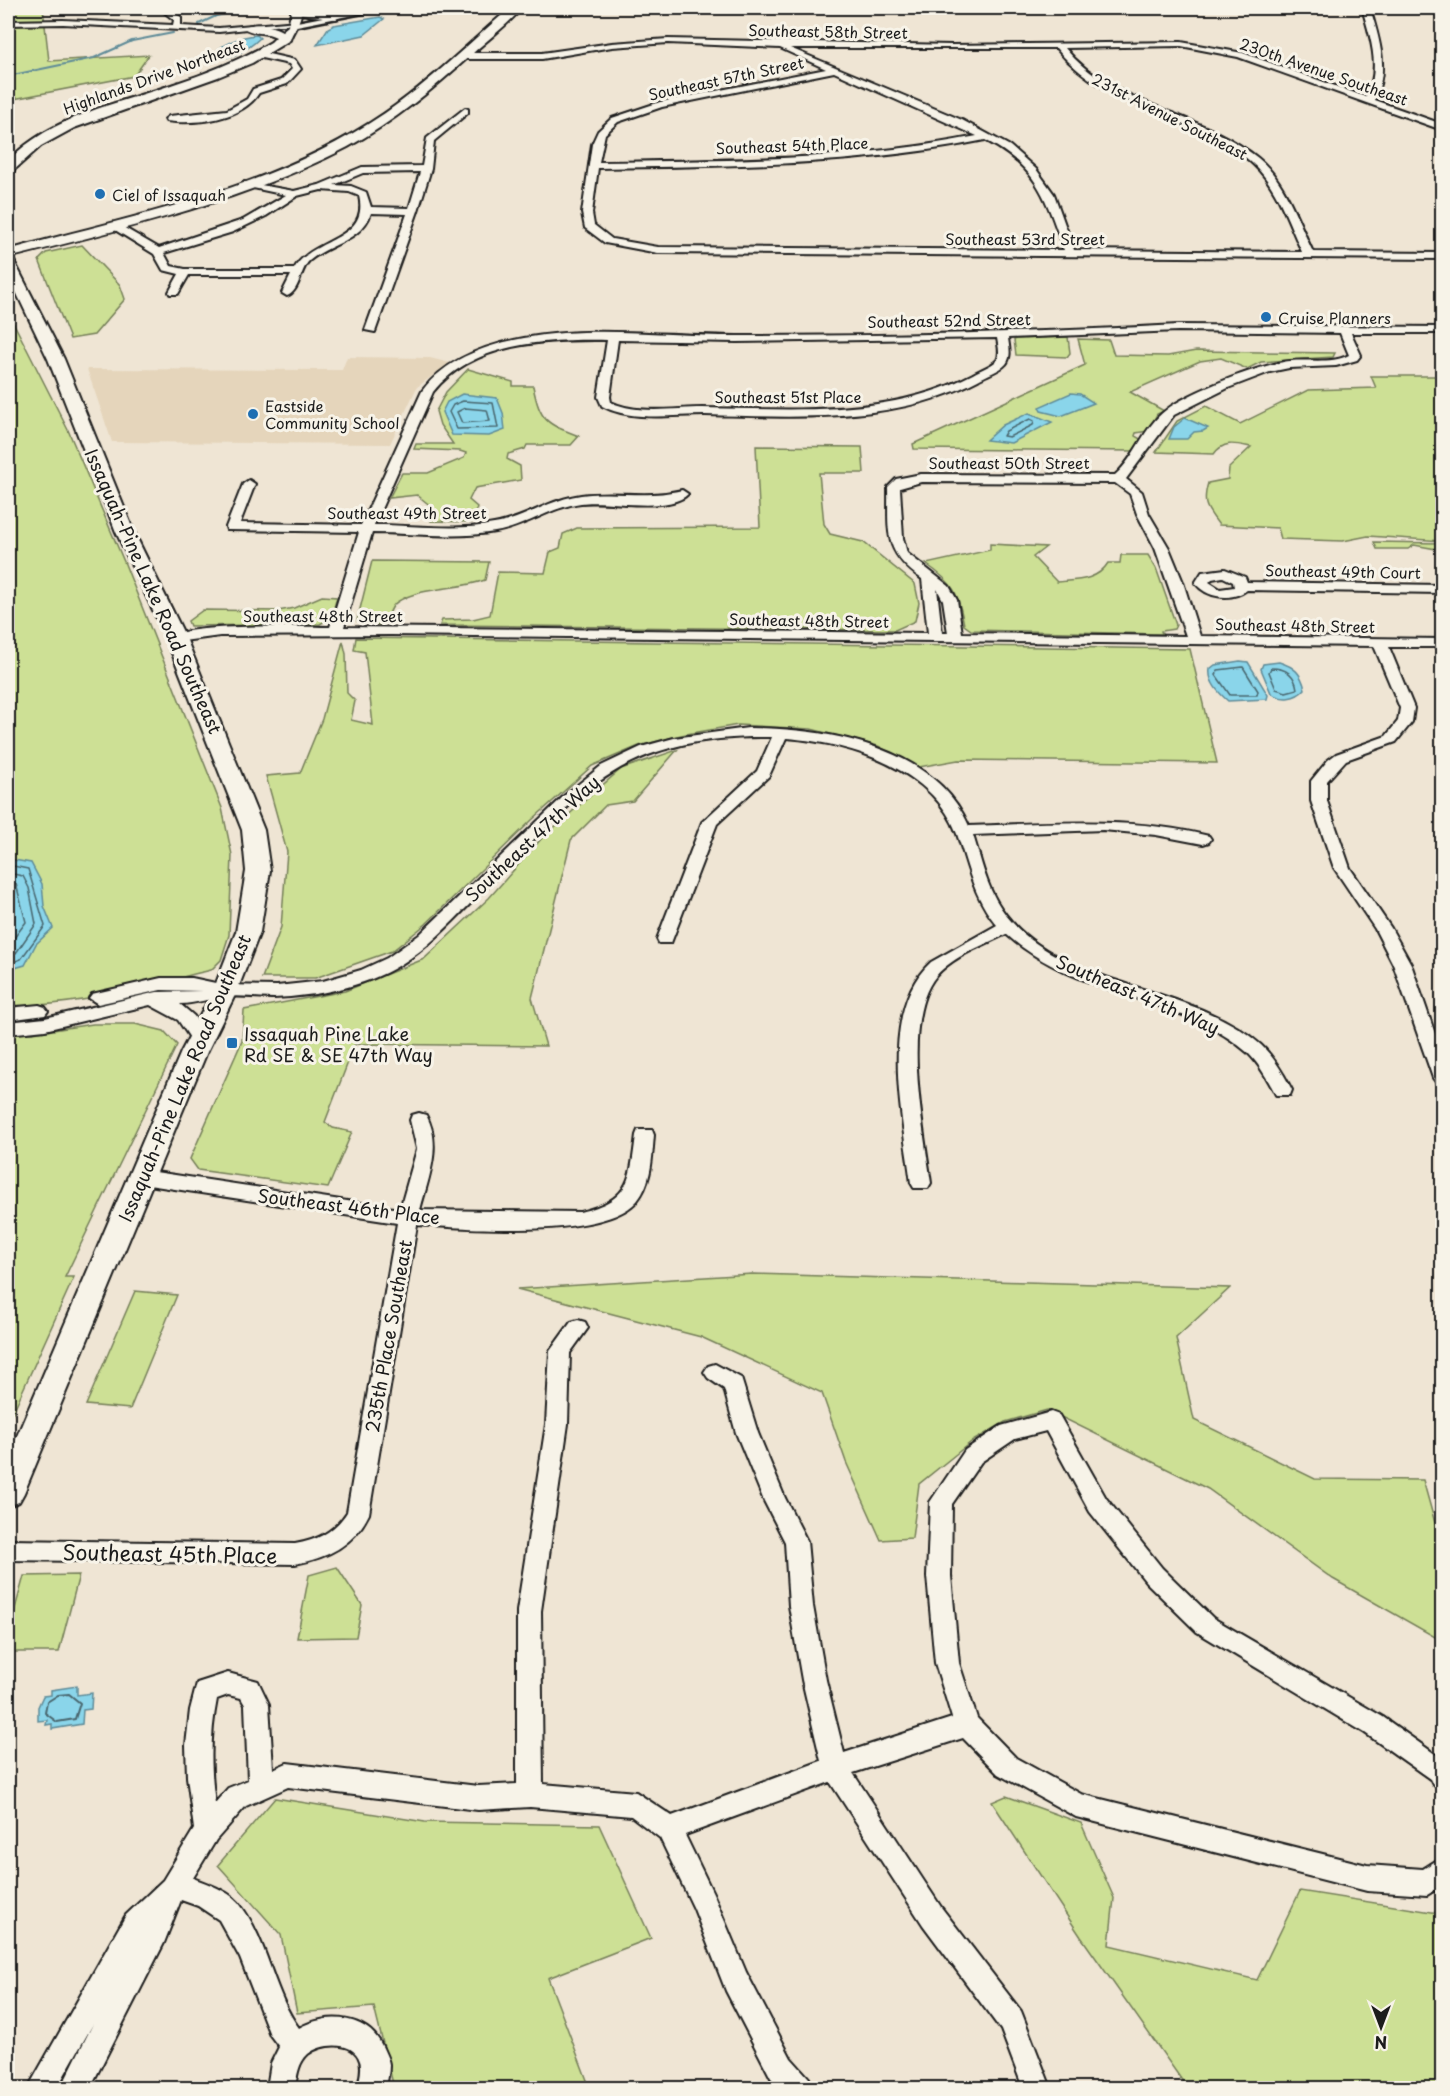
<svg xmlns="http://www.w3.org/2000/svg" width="1450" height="2096" font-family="'Playpen Sans',sans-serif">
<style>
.built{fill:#e5d5bb}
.green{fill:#cde095;stroke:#747e58;stroke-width:1.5}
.water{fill:#8ad5ea;stroke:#5e8b98;stroke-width:1.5}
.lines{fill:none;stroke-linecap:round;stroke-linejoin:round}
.shore-far1{stroke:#48666e;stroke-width:1.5}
.shore{stroke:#48666e;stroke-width:2}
.stream{stroke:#5e8b98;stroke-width:2}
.minor-casing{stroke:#1c1c1c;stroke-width:4}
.tertiary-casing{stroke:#1c1c1c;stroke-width:5}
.secondary-casing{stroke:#1c1c1c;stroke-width:4}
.minor{fill:#f7f3e8;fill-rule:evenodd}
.tertiary{fill:#f7f3e8;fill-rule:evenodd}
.secondary{fill:#f7f3e8;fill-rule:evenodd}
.poi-dot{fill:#1f6fb2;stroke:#f7f3e8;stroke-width:2}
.labels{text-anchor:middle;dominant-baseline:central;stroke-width:6;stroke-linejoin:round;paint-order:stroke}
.far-street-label{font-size:15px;fill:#1c1c1c;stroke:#f7f3e8}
.far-poi-label{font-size:15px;fill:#1c1c1c;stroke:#f7f3e8;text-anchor:start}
.street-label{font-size:18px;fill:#1c1c1c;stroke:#f7f3e8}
.poi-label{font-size:18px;fill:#1c1c1c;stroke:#f7f3e8;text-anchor:start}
.near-street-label{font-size:21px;fill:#1c1c1c;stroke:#f7f3e8}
</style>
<rect width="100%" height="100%" fill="#efe5d4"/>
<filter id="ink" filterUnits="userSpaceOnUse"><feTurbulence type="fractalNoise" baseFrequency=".0167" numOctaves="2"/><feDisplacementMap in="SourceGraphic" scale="12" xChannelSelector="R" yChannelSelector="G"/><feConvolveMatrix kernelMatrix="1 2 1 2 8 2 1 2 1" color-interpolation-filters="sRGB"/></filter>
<g filter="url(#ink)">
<path class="built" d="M 347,357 L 430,358 L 450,363 L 417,387 L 390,444 L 112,442 L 87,369 L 342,370 Z"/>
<path class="green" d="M 8,8 L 43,8 L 49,61 L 149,55 L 134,76 L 8,100 Z
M 82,245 L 120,285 L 125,299 L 94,335 L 70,339 L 39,260 L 46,253 Z
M 8,312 L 68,430 L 125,564 L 222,808 L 232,855 L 229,935 L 221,960 L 211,970 C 146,985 75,1009 8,1005 Z
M 1068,337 L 1070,353 L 1067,357 L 1016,355 L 1014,340 L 1017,339 Z
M 1078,339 L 1109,340 L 1114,355 L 1168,356 L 1196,351 L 1335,353 L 1333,357 L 1261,362 L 1247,369 L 1221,358 L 1200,361 L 1130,392 L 1164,411 L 1157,414 L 1148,431 L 1136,433 L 1135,436 L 1142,440 L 1133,451 L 914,449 L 913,444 L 1085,365 Z
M 468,369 L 513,382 L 513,386 L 533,386 C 540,421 546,424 579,436 L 571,445 L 527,445 L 525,449 L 508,454 L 507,459 L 520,466 L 521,480 L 475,488 L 469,500 L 477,507 L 472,522 L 431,521 L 432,507 L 417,495 L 389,498 L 402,473 L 428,473 L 464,458 L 466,453 L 460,451 L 414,449 L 416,444 L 453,444 L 440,425 L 436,411 L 446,392 Z
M 1371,376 L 1442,376 L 1442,541 L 1368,536 L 1343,541 L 1281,539 L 1278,528 L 1219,525 C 1206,508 1202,504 1208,483 L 1228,479 L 1229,468 L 1251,447 C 1236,444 1224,440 1214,454 L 1156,452 L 1177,421 L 1206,406 L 1240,424 L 1308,390 L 1376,388 Z
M 756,446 L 862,447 L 864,473 L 819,473 L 824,524 L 830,534 L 863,542 L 915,584 L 919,603 L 915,621 L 895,630 L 440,625 L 442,620 L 473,619 L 490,615 L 498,572 L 545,573 L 550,552 L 560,548 L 563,534 L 577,528 L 760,527 Z
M 1374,542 L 1442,543 L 1442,550 L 1414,545 L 1408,549 L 1377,549 Z
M 990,544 L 1046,547 L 1033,557 L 1057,582 C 1077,580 1097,581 1108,563 L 1120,563 L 1121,555 L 1148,555 L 1156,568 L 1176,625 L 1174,629 L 1161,631 L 1162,634 L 971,630 L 964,625 C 958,592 954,583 926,564 L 990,550 Z
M 372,561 L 489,562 L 485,580 C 458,590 422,586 397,602 C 388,608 390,620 382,625 L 357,621 Z
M 322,596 L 337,597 L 331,618 L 320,624 L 190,626 L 188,621 L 203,610 L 278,611 L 294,608 Z
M 356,638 L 1190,649 L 1217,763 L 958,760 L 919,767 L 878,746 L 811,729 L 738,725 L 681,735 L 639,746 L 592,766 L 532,820 L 426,924 L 392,951 L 315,978 L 262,978 L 281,927 L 287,852 L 266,776 L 300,773 L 322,719 L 343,641 L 346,654 L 347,693 L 355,701 L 351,720 L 373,725 L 365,652 L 354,650 Z
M 677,750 L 633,801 L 606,805 L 571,840 L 532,998 L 546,1046 L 355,1044 L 325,1122 L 333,1128 L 352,1132 L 328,1188 L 198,1170 L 190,1159 L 242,1041 L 244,1010 L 345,991 L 424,959 L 489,898 L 542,838 L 621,769 Z
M 93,1024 L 135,1024 L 164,1031 L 177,1045 L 65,1277 L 74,1277 L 8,1423 L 8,1031 L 33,1033 Z
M 752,1274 L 1230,1288 L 1176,1338 L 1194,1420 L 1315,1479 L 1423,1480 L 1442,1548 L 1442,1641 L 1333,1579 L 1208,1489 L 1047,1410 L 1005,1422 L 971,1442 L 919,1484 L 912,1538 L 881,1540 L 846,1462 L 822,1393 L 701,1337 L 517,1289 Z
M 135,1291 L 177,1295 L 130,1409 L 86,1405 Z
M 337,1567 L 362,1605 L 356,1637 L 297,1638 L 309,1575 Z
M 79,1575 L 59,1652 L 8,1652 L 8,1634 L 24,1576 Z
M 1006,1796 L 1081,1823 L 1114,1898 L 1109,1945 L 1257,1980 L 1300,1891 L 1438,1913 L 1442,1911 L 1442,2088 L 1183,2088 L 1186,2086 L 1081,1937 L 992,1802 Z
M 275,1798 L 425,1822 L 599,1825 L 651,1938 L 548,1978 L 590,2088 L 394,2088 L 374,2007 L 297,2013 L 281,1935 L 218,1865 Z"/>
<path class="water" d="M 380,17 L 384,19 L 364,35 L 317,45 L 328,28 L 334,25 Z
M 257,35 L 260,38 C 249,49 227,62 211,57 C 220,44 242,36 257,35 Z
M 1071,393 L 1080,394 L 1094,403 L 1061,416 L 1041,411 L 1039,407 Z
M 462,394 L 497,398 L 503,413 L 505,430 L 489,436 L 452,435 L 442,412 L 447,402 Z
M 1029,413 L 1052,422 L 1011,443 L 986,440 L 1003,425 Z
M 1185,418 L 1208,428 L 1203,431 L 1194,432 L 1187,439 L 1169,439 L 1174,427 Z
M 1240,661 L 1248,662 L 1268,695 L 1267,699 L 1228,701 C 1219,693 1208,682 1210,669 L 1215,665 Z
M 1279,662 C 1295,667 1301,673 1305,689 C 1296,699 1282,701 1271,693 L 1261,669 L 1263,664 Z
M 8,859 L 31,863 L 42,884 L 44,906 L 53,928 L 36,944 L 25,965 L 8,970 Z
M 77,1686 L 77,1695 L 92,1693 L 91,1709 L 83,1710 L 82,1724 L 52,1729 L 52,1724 L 46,1725 L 47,1720 L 38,1721 L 38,1707 L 43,1696 L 51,1695 L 51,1690 Z"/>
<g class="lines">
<path class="shore-far1" d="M 463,401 L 493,403 L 498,428 L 457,429 L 449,412 L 453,405 Z
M 465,408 L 487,410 L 490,421 L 462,423 L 457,412 Z
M 1030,419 L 1034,421 L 1033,425 L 1009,437 L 1003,436 L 1006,431 Z
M 1243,667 L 1258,691 L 1257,695 L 1230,695 L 1216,675 L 1218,670 Z
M 1271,668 C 1285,668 1295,674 1297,689 L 1286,692 L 1276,689 L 1269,672 Z
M 8,865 L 28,869 L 45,926 L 21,959 L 8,964
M 8,873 L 23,876 L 29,888 L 36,924 L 16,953 L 8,956
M 8,882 L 16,884 L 26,922 L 8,946"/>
<path class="shore" d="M 69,1694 L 80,1703 L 75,1719 L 57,1722 L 45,1713 L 47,1702 L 58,1695 Z"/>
<path class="stream" d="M 199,24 L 216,16 L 253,8
M 8,76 L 94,58 L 132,41 L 173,33"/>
<g class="minor-casing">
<path id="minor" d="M 159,8 L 167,8 L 181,17 L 181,26 L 219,28 L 297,21 L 301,23 L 219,32 L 63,24 L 8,25 L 8,21 L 63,20 L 173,25 L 174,20 Z
M 1362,8 L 1370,8 C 1379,38 1390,70 1374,100 L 1442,124 L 1442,130 L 1238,57 L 1181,46 L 1065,48 C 1113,107 1201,111 1258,158 C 1285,180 1298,221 1313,252 L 1442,253 L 1442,259 L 658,253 L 605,243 L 585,228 L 582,213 L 592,144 L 598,131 L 612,118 L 660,102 L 826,69 L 780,48 L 668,43 L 612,47 L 542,59 L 463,59 L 459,56 L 463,53 L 542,53 L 612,43 L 668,39 L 952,45 L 1181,42 L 1243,53 L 1366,97 C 1382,69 1370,36 1362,8 ZM 790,48 L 1056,48 C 1095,97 1161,111 1214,139 C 1228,146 1242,153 1253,164 C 1277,186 1288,222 1302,252 L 1074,250 L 1054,194 L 1036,169 L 1010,146 L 962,120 ZM 834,72 L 977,136 C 853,161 726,160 599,162 L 605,134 L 618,122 L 662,107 ZM 985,140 C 1038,168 1045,196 1064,250 L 658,247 L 612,239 L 594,225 L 592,213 L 598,168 C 728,166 857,166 985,140 Z
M 260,52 L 295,60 L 301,69 L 287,84 L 259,93 C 242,120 196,125 166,121 L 165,119 L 169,116 L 227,110 L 247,99 L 253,89 L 281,80 L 292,69 L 289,64 L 257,57 Z
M 465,108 L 468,109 L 468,113 L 434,141 L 431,169 L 418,211 L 375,332 L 365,330 L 407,214 L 371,213 C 362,241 328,244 309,261 C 300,270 300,291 287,296 L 282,293 L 291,275 L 189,275 L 178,294 L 170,294 L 169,292 L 179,274 L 163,270 L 154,254 L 107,225 L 116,223 L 159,248 L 243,220 L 286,195 L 244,186 L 244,182 L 294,191 L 319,185 L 362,167 L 422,166 L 427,138 ZM 420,172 L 409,208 L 371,207 L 366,192 L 351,186 L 334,185 L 363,173 ZM 321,190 L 349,192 L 359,196 C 370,241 310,238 294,269 L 185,269 L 171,266 L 164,253 L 233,232 L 266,216 L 297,196 Z
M 1178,325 L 1442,327 L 1442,333 L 1351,333 L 1361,355 L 1357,360 L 1336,366 L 1289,368 L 1270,372 L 1228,388 L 1174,415 L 1126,479 L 1142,492 L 1149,514 L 1169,548 L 1183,582 L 1200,636 L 1442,639 L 1442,647 L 1389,647 L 1414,708 L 1412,722 L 1396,742 L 1346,760 L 1327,781 L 1327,801 L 1350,868 L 1391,928 L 1411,964 L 1442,1054 L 1442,1084 L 1436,1082 L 1433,1078 L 1393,964 L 1375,929 L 1334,868 L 1311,801 L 1311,781 L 1328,760 L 1336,754 L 1386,736 L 1398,721 L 1400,708 L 1374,646 L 391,635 L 220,636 L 176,642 L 169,638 C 183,623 304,627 330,627 L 359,532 L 227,530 L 226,527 L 243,484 L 249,480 L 255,484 L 240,523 L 361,525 L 422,391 C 446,359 486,345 524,338 C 593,325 667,336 737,336 C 884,336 1032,333 1178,325 ZM 1178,331 L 1340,333 L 1349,355 C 1331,364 1310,359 1290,361 C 1261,364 1189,392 1166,410 C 1144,426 1136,457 1115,475 L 921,474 L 896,479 L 888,487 C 889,532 882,551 922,579 L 928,633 L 344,627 L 372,533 C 412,533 456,539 495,532 C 525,527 551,507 581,503 C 609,499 668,514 688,494 L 682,490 C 645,499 617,490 581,495 C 550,499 525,519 494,524 C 458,531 411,525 374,525 L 433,392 C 473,342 548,339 607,340 L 598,397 L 602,406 C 632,422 672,415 705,415 C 796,417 896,424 978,380 C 986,375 1000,371 1006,364 C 1012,356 1009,347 1008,338 ZM 997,338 C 998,345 1001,354 997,360 C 992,366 979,370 973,374 C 890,418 793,409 702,408 C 675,408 637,415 611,402 L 610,397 L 618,340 L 737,342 ZM 921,482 L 1115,483 L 1130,494 L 1137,514 L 1155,548 L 1186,636 L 962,633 L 957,600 L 949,586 L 907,553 L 903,538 L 900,488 ZM 937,589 L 943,600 L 948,633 L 942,633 Z
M 1225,569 L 1245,577 L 1247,582 L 1442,585 L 1442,593 L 1247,590 C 1231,602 1207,598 1195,583 L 1202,572 ZM 1223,577 L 1233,582 L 1234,587 L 1220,589 L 1209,582 L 1212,579 Z
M 748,728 C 825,728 935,746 969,826 C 1050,823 1129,816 1209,836 L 1211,839 L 1209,842 L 1203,844 L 1156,835 L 1103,830 L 973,835 C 981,860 986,886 1001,908 C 1056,990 1192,982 1261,1045 C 1274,1057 1284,1074 1292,1090 L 1290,1095 L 1276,1095 C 1268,1080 1260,1065 1248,1053 C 1182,995 1076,998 1006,934 C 983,946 953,956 936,976 C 900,1019 924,1131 931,1183 L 928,1188 L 914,1188 L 911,1183 C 903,1119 877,1011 931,962 L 997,925 C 974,899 968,866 957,834 C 933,768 849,743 786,738 L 769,776 L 717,824 L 671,943 L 659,943 L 657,939 L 702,822 L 757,771 L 772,737 L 769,737 C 715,736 658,744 612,773 C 563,803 514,862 472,902 C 449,925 428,948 400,965 C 364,987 317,996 274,998 C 258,998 241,995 224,997 C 209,998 196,1004 180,1004 L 194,1016 L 209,1040 L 206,1044 L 194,1044 L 178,1020 L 150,1005 L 45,1030 L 8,1034 L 8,1022 L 45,1018 L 157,992 L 202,991 L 161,990 L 98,1004 L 89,998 L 92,994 L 161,978 L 192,978 L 225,985 L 277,986 L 323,981 L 361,970 L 387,958 L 419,935 L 565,795 L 601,766 L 641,747 L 674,738 Z
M 39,1005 L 45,1007 L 48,1011 L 45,1015 L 8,1020 L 8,1008 Z
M 419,1113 L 426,1115 C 443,1145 428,1179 420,1210 L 580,1212 C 630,1200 630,1182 636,1135 L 638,1130 L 652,1130 L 654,1135 C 652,1157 652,1183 637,1201 C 603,1240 467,1228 417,1225 L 369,1514 C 354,1545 328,1558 295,1564 L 8,1560 L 8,1540 L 295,1544 C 318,1540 334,1532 347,1512 L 397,1223 L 142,1184 L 135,1182 L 132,1177 L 135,1172 L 142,1170 L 400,1209 L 417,1149 L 410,1120 L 412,1115 Z
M 578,1320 L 585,1322 L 588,1328 L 570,1353 L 568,1424 L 541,1611 L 543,1784 L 636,1792 L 672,1816 L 821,1761 L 802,1680 L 789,1606 L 785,1542 L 764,1501 L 736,1433 L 724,1389 L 708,1378 L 704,1372 L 708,1366 L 715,1364 L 741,1378 L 758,1433 L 785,1498 L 807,1541 L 813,1606 L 826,1680 L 844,1753 L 952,1718 L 935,1663 L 927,1576 L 930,1502 L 965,1450 L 1001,1426 L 1051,1412 L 1059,1415 L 1106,1498 L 1162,1568 L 1213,1618 L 1383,1717 L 1442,1759 L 1442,1789 L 1433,1785 L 1430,1779 L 1365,1733 L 1197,1632 L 1146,1582 L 1090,1512 L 1046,1431 L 1015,1439 L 981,1462 L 952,1504 L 951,1576 L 959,1663 L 977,1718 L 1016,1758 L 1081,1794 L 1367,1865 L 1423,1869 L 1442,1857 L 1442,1886 L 1427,1895 L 1367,1891 L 1076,1817 L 998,1774 L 963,1738 L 853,1773 L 941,1907 L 1021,2011 L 1051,2088 L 1023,2088 L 1001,2030 L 923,1925 L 830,1782 L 685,1835 L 713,1893 L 746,1972 L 791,2058 L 809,2078 L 813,2088 L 781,2088 L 771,2078 L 726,1991 L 694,1909 L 660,1838 L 631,1816 L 530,1807 L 478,1810 L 288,1787 L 246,1806 L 216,1840 L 193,1878 C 208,1884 227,1890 238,1902 C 268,1939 272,1991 299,2028 C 327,2012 369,2015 383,2048 C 385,2053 389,2060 389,2065 C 389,2073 387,2081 386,2088 L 358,2088 C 359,2080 363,2069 360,2061 C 354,2040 321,2043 308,2054 C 298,2063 297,2076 295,2088 L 267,2088 L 271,2063 L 279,2047 L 270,2035 L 240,1958 L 219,1920 L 198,1906 L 181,1900 L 164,1943 L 90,2088 L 61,2088 L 93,2024 L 57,2088 L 28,2088 L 126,1915 L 163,1880 L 194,1829 L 187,1777 L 186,1745 L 190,1710 L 197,1683 L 228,1673 L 258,1681 L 269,1704 L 273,1769 L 287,1763 L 478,1786 L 517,1784 L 517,1611 L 546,1424 L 550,1351 L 571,1322 ZM 228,1695 L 241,1698 L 245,1705 L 248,1780 L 228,1788 L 215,1803 C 210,1768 210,1734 217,1699 Z"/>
</g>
<g class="tertiary-casing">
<path id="tertiary" d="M 369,8 L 388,8 L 297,26 L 292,23 Z"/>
</g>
<g class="secondary-casing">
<path id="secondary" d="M 292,8 L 336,13 L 342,16 L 336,19 L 301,14 C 299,25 292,32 290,40 L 252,63 L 218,77 L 74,128 L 41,146 L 13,171 L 8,172 L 8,161 C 51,116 117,104 174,84 C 208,73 240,60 271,42 L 276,37 C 266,31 253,35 244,28 C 253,21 273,26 282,31 L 288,26 Z
M 510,8 L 522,8 C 508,25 488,39 472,54 C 433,89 394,122 348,147 C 243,202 125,228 12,257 L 64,359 L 134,532 L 186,638 L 264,830 L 270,871 L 260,932 L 237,991 L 207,1052 L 24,1493 L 19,1502 L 8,1506 L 8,1457 L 181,1052 L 213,991 L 236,932 L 246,871 L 242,830 L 166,638 L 116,532 L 48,359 L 8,275 L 8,250 C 136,215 274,189 385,113 C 430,82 469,43 510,8 Z"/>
</g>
<use href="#minor" class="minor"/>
<use href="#tertiary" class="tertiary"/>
<use href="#secondary" class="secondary"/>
</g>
</g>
<g class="poi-dot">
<circle cx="100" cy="194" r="6"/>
<circle cx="1266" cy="317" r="6"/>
<circle cx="253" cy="414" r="6"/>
<rect x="226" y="1037" width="12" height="12" rx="3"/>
</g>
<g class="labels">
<g class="far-street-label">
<text transform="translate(828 31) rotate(1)">Southeast 58th Street</text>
<text transform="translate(1324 71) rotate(19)">230th Avenue Southeast</text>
<text transform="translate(154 76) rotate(-20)">Highlands Drive Northeast</text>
<text transform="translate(726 78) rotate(-12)">Southeast 57th Street</text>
<text transform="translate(1170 116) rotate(27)">231st Avenue Southeast</text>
<text transform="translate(792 145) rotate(-2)">Southeast 54th Place</text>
<text x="1025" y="238">Southeast 53rd Street</text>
<text transform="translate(949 320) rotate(-1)">Southeast 52nd Street</text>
<text x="788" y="396">Southeast 51st Place</text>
<text x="1009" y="462">Southeast 50th Street</text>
<text x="407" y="512">Southeast 49th Street</text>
<text transform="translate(1343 571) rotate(1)">Southeast 49th Court</text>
<text x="323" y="615">Southeast 48th Street</text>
<text transform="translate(809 620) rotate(1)">Southeast 48th Street</text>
<text transform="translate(1295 625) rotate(1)">Southeast 48th Street</text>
</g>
<g class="far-poi-label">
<text x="112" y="194">Ciel of Issaquah</text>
<text x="1278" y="317">Cruise Planners</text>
<text x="265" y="405">Eastside<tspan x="265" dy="17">Community School</tspan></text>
</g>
<g class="street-label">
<text transform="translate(154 591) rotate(66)">Issaquah-Pine Lake Road Southeast</text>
<text transform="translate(532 838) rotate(-43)">Southeast 47th Way</text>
<text transform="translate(1138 994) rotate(23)">Southeast 47th Way</text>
<text transform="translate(184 1078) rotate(-67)">Issaquah-Pine Lake Road Southeast</text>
<text transform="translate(349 1206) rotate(7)">Southeast 46th Place</text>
<text transform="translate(388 1336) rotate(-80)">235th Place Southeast</text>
</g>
<g class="poi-label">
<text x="244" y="1033">Issaquah Pine Lake<tspan x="244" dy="21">Rd SE &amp; SE 47th Way</tspan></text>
</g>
<g class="near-street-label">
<text transform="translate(170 1553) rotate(1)">Southeast 45th Place</text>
</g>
</g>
<rect width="1450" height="2096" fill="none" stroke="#f7f3e8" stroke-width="30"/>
<rect x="15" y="15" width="1420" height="2066" fill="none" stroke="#1c1c1c" stroke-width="2" filter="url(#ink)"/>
<g transform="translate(1381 2027) rotate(180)" stroke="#f7f3e8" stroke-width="4.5" paint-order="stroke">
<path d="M0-4.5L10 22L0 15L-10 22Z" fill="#1c1c1c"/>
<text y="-9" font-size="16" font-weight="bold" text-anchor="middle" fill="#1c1c1c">N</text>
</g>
</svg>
